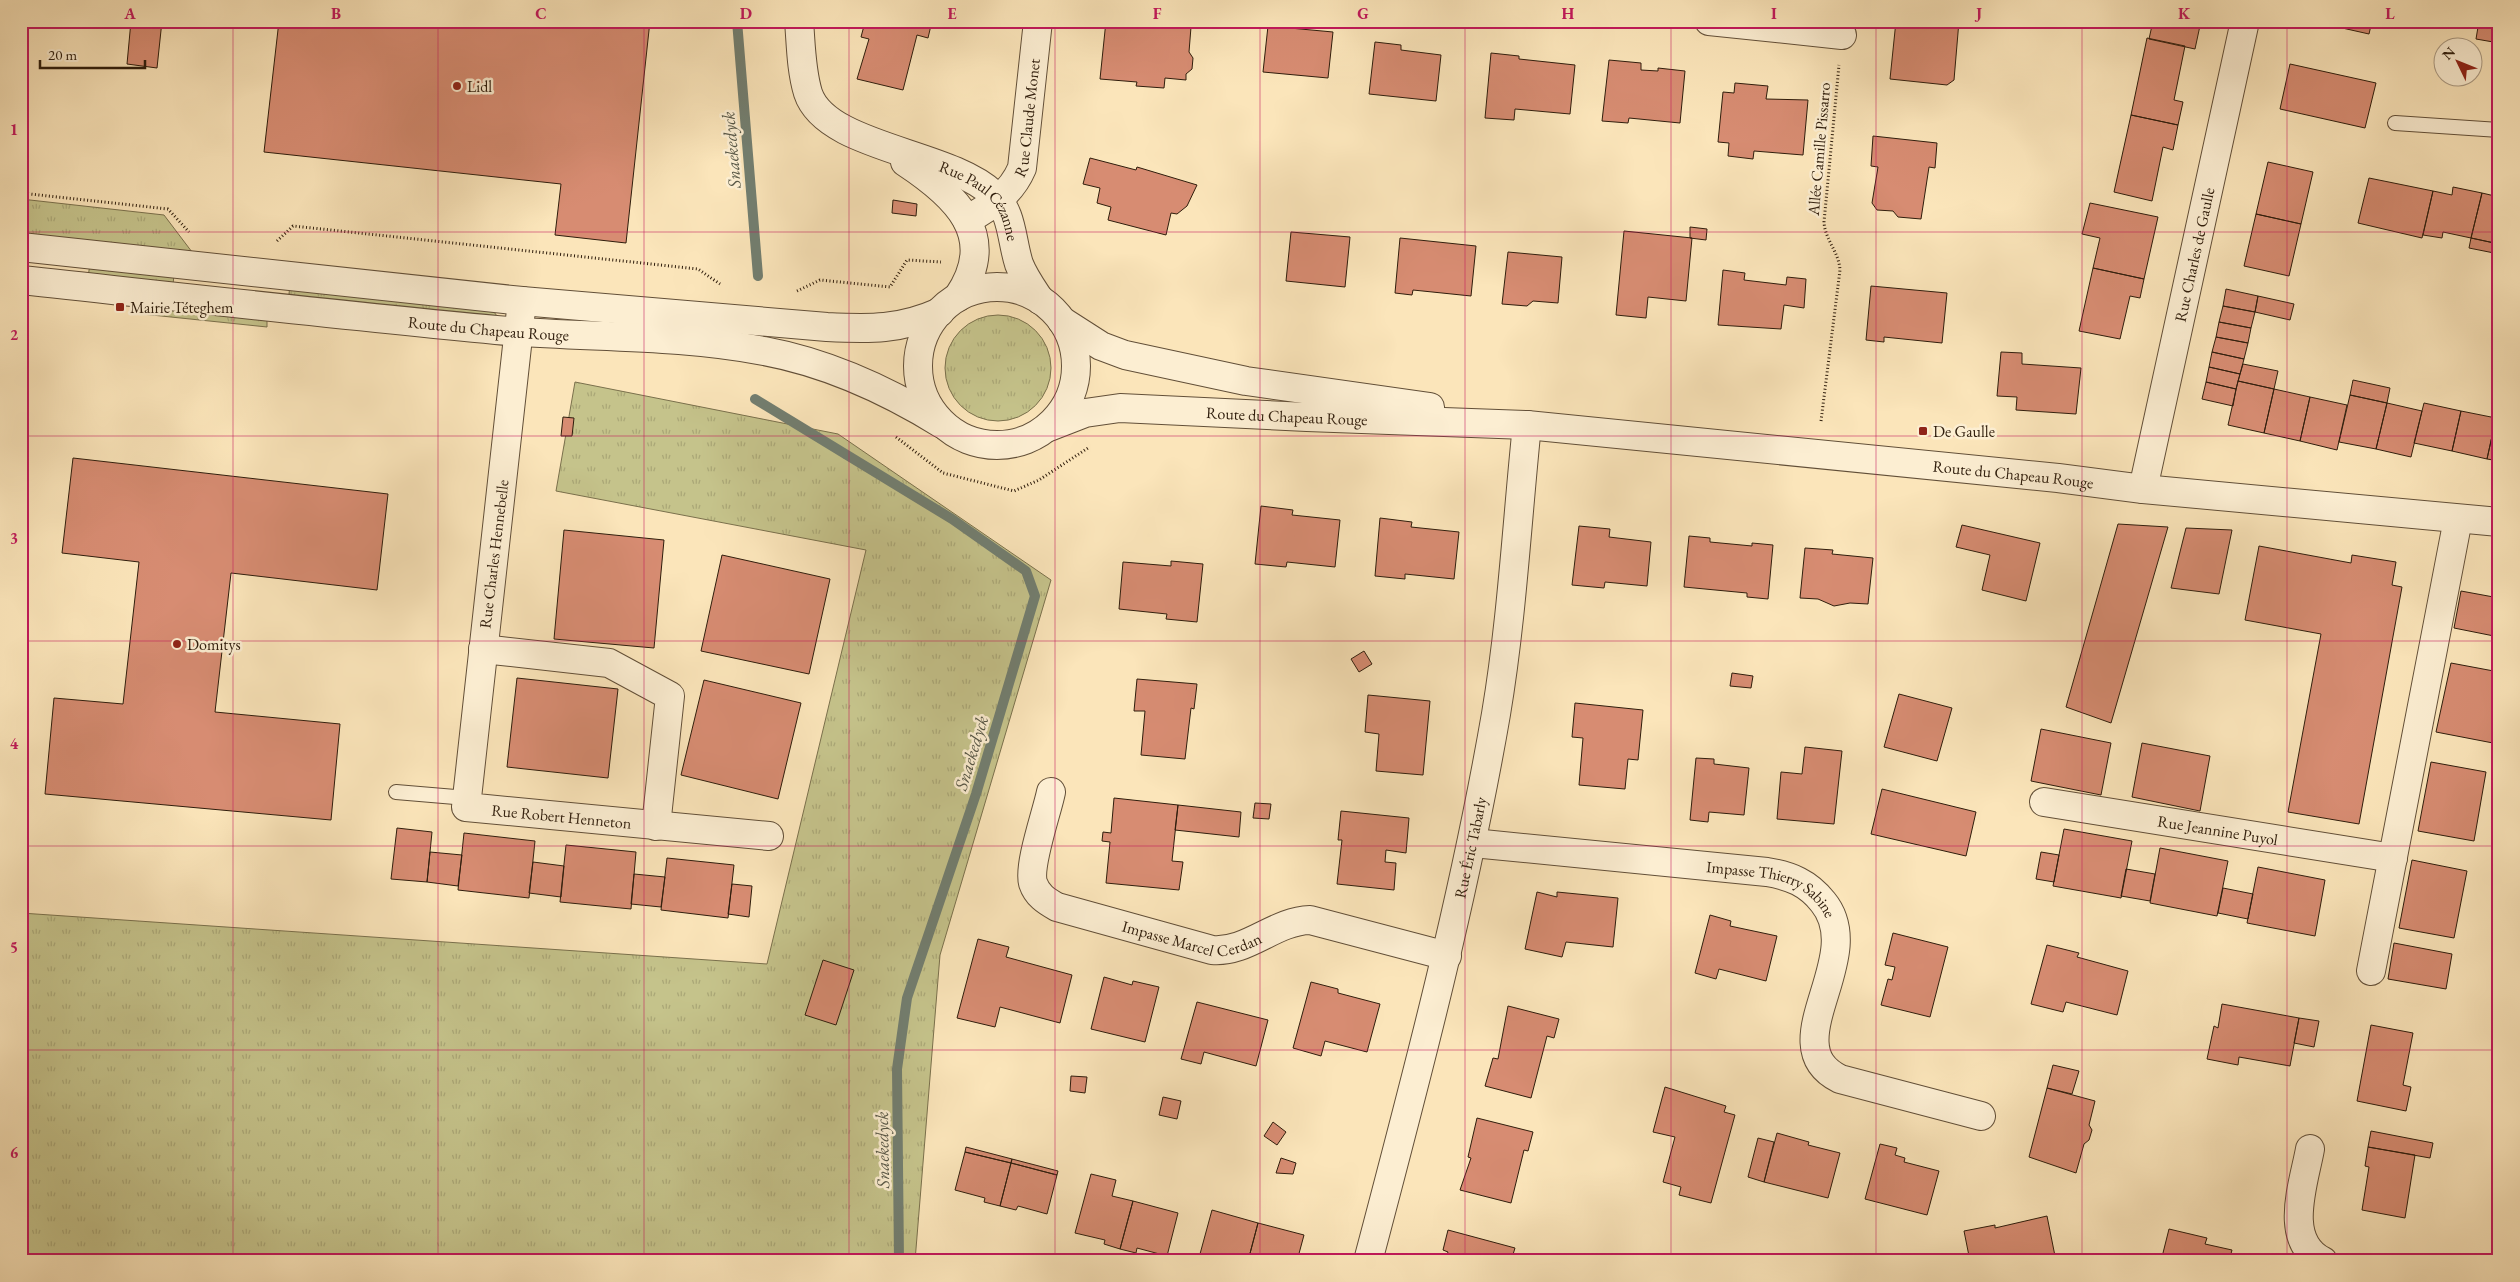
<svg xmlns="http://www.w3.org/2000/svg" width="2520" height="1282" font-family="'EB Garamond',serif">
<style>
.grass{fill:url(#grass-tufts);stroke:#7a704c}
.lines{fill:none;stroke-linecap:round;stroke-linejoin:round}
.stream{stroke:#727e70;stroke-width:10}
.building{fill:#d78c72;stroke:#2f1d0c}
.service-casing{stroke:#624f38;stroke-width:16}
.minor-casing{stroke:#624f38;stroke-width:30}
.tertiary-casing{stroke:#624f38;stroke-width:30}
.path{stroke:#2f1d0c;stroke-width:3;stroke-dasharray:1 2.5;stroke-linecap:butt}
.service{stroke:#fceed2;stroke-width:14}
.minor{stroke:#fceed2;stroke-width:28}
.tertiary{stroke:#fceed2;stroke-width:28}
.grid{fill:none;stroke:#c2185b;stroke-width:1;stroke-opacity:0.55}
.poi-dot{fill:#8f2418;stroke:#fceed2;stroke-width:2}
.labels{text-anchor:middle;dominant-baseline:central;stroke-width:5;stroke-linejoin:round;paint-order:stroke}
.poi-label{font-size:16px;fill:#2f1d0c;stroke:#fceed2;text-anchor:start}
.street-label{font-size:16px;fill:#2f1d0c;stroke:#fceed2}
.water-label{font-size:18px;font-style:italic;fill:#565646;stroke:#fceed2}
.neatline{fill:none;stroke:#c2185b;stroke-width:2}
.grid-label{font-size:16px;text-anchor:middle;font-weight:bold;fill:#c2185b}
</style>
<defs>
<pattern id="grass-tufts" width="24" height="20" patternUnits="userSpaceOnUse" patternTransform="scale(1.25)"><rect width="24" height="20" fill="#c5c38b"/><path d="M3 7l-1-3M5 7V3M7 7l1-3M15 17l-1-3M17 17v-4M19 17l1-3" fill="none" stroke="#aaa777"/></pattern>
</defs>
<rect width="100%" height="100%" fill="#fbe5ba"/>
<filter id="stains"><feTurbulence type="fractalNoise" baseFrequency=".004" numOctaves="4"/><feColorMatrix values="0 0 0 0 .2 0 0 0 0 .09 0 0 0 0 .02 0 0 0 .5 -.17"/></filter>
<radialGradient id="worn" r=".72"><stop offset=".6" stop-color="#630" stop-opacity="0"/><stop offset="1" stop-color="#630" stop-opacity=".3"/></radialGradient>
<path class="grass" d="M 21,199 L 164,215 L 192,252 L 21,235 Z
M 90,264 L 174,273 L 173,286 L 88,277 Z
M 290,284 L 494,312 L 497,316 L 497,318 L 308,300 L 289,294 Z
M 144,305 L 267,318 L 267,327 L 142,314 Z
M945 368a53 53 0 1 1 106 0a53 53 0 1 1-106 0Z
M 575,382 L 838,434 L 1051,580 L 940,955 L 915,1261 L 21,1261 L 21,913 L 767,964 L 866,550 L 556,491 Z"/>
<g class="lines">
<path class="stream" d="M 737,21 L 758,276
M 755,399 L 952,519 L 1026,571 L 1035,596 L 976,794 L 907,998 L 897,1069 L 899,1261"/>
</g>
<path class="building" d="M 131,21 L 162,21 L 157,68 L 127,64 Z
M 279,21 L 650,21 L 626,243 L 555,235 L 561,184 L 264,152 Z
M 862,21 L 932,21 L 928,38 L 917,35 L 903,90 L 857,79 L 869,39 L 861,37 L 865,22 Z
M 1106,21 L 1168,21 L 1167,24 L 1191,27 L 1189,52 L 1193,58 L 1192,69 L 1186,74 L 1186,80 L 1165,78 L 1164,88 L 1136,86 L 1137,82 L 1100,79 Z
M 1896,21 L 1959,21 L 1954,80 L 1947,85 L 1890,79 Z
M 2153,21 L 2201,21 L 2195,49 L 2149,39 Z
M 2311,21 L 2372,21 L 2369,34 Z
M 2479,21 L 2499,21 L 2499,43 L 2476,39 Z
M 1268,26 L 1333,32 L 1328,78 L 1263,72 Z
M 2147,38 L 2185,46 L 2174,100 L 2183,102 L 2178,125 L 2131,115 Z
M 1375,42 L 1401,45 L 1401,50 L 1441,55 L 1436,101 L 1369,94 Z
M 1491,53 L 1519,56 L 1519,59 L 1575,65 L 1570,114 L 1515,109 L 1514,120 L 1485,118 Z
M 1609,60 L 1641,63 L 1641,70 L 1658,71 L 1658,68 L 1685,71 L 1680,123 L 1629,118 L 1628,123 L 1602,121 Z
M 2290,64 L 2376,83 L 2365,128 L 2280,109 Z
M 1735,83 L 1768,86 L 1766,99 L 1808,100 L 1803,155 L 1754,151 L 1753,159 L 1728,156 L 1729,143 L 1718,142 L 1723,92 L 1734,93 Z
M 2131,115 L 2178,125 L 2173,150 L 2163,147 L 2152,201 L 2114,192 Z
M 1873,136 L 1937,143 L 1935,168 L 1929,167 L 1921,219 L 1898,217 L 1893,211 L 1877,210 L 1872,203 L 1878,167 L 1871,166 Z
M 1090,158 L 1136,170 L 1137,167 L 1197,185 L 1187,206 L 1177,214 L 1171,213 L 1166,235 L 1108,220 L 1111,207 L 1097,203 L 1100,188 L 1083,184 Z
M 2268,162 L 2313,172 L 2301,224 L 2256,214 Z
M 2369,178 L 2433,191 L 2422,238 L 2358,223 Z
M 2453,187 L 2482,193 L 2471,238 L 2443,232 L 2442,238 L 2423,235 L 2433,191 L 2452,195 Z
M 2482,193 L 2499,197 L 2499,244 L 2471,238 Z
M 893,200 L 917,204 L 916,216 L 892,213 Z
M 2090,203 L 2158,217 L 2144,279 L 2093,268 L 2100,238 L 2082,234 Z
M 2256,214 L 2301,224 L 2289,276 L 2244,266 Z
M 1690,227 L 1707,229 L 1706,240 L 1690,238 Z
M 1624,231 L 1692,238 L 1686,301 L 1648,297 L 1646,318 L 1616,315 Z
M 1291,232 L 1350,237 L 1345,287 L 1286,281 Z
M 1400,238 L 1476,246 L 1471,296 L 1413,290 L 1412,295 L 1395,293 Z
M 2471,238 L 2499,244 L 2499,254 L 2469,248 Z
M 1508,252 L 1562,257 L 1558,303 L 1533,301 L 1527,306 L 1502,304 Z
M 2093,268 L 2144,279 L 2140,298 L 2130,296 L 2120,339 L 2079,331 Z
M 1723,270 L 1745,273 L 1744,280 L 1786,285 L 1787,277 L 1806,279 L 1804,308 L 1784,305 L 1781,329 L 1718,325 Z
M 1871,286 L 1947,293 L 1942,343 L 1884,337 L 1884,342 L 1866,340 Z
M 2226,289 L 2258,296 L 2255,312 L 2223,306 Z
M 2258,296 L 2294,304 L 2290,320 L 2255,312 Z
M 2223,306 L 2255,312 L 2251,328 L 2219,322 Z
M 2219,322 L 2251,328 L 2248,343 L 2216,337 Z
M 2216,337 L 2248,343 L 2244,359 L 2212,352 Z
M 2001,352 L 2022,353 L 2022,364 L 2081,368 L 2076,414 L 2016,410 L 2017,397 L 1997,396 Z
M 2212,352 L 2244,359 L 2240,374 L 2209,367 Z
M 2243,364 L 2278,371 L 2274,389 L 2238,381 Z
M 2209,367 L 2240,374 L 2236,389 L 2206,382 Z
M 2353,380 L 2390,388 L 2387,403 L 2350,395 Z
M 2238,381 L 2274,389 L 2264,433 L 2228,425 Z
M 2206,382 L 2236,389 L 2233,406 L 2202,399 Z
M 2274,389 L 2310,397 L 2300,441 L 2264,433 Z
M 2350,395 L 2387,403 L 2376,449 L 2339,442 Z
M 2310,397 L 2347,405 L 2337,450 L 2300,441 Z
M 2387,403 L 2422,411 L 2411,457 L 2376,449 Z
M 2424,403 L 2461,411 L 2452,451 L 2414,443 Z
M 2461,411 L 2496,418 L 2487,459 L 2452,451 Z
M 563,417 L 574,418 L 572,436 L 561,436 Z
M 2496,418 L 2499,419 L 2499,461 L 2487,459 Z
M 73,458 L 388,494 L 377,590 L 231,573 L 215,712 L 340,724 L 331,820 L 45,794 L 54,698 L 123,704 L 139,562 L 62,553 Z
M 1261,506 L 1293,510 L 1292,515 L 1340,520 L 1335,567 L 1287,562 L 1286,567 L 1255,564 Z
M 1380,518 L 1412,522 L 1411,527 L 1459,532 L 1454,579 L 1405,574 L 1405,579 L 1375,576 Z
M 2118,524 L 2168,527 L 2111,723 L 2066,707 Z
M 1962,525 L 2040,543 L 2026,601 L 1982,590 L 1990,555 L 1956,547 Z
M 1579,526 L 1610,529 L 1609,537 L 1651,542 L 1647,586 L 1605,582 L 1604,588 L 1572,585 Z
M 2186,528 L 2232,530 L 2219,594 L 2171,588 Z
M 564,530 L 664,540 L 654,648 L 554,639 Z
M 1689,536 L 1710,538 L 1710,542 L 1752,546 L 1752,543 L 1773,545 L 1768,599 L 1747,597 L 1747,593 L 1684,587 Z
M 2259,546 L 2351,563 L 2352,555 L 2396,562 L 2392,585 L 2402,587 L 2359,824 L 2288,812 L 2321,634 L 2245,620 Z
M 1805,548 L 1833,550 L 1832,554 L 1873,558 L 1868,604 L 1850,603 L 1834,606 L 1818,599 L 1800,598 Z
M 722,555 L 830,579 L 809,674 L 701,651 Z
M 1171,561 L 1203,564 L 1197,622 L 1166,619 L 1167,614 L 1119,609 L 1123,562 L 1171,566 Z
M 2461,591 L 2499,598 L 2499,637 L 2454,628 Z
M 1364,651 L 1372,664 L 1359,672 L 1351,659 Z
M 2451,663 L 2499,672 L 2499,713 L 2493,743 L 2436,732 Z
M 1732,673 L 1753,676 L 1751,688 L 1730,686 Z
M 517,678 L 618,689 L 608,778 L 507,767 Z
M 1137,679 L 1197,684 L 1194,709 L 1191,708 L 1185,759 L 1141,755 L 1145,711 L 1134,711 Z
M 704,680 L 801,703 L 778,799 L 681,775 Z
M 1899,694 L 1952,708 L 1937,761 L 1884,747 Z
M 1368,695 L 1430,701 L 1423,775 L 1376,771 L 1379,734 L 1365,732 Z
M 1575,703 L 1643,710 L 1638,760 L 1628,759 L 1625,789 L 1579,785 L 1583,738 L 1572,737 Z
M 2041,729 L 2111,743 L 2101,795 L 2031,781 Z
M 2142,743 L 2210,756 L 2200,811 L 2132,797 Z
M 1805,747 L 1842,751 L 1834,824 L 1777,819 L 1781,772 L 1802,774 Z
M 1696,758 L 1714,759 L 1714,764 L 1749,768 L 1744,815 L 1709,812 L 1708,822 L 1690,820 Z
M 2431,762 L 2486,772 L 2474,841 L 2418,831 Z
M 1882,789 L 1976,812 L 1966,856 L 1871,834 Z
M 1114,798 L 1178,805 L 1172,861 L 1183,862 L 1179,890 L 1106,883 L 1110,842 L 1102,841 L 1103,832 L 1111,833 Z
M 1255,803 L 1271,804 L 1269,819 L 1253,818 Z
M 1178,805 L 1241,812 L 1239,837 L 1175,830 Z
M 1341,811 L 1409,818 L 1406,853 L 1386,850 L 1385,862 L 1396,863 L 1394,890 L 1337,884 L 1342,840 L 1338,840 Z
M 397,828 L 432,832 L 427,882 L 391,879 Z
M 2064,829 L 2132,841 L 2121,898 L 2053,886 Z
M 464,833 L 535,841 L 529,898 L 458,890 Z
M 566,845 L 636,852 L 631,909 L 560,902 Z
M 2160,848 L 2228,861 L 2217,916 L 2150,903 Z
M 430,852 L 462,855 L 458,886 L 427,882 Z
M 2041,852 L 2059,855 L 2054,882 L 2036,879 Z
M 667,858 L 734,865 L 728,918 L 661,910 Z
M 2412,860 L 2467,871 L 2454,938 L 2399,928 Z
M 533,862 L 564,866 L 561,897 L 529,893 Z
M 2258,867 L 2325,880 L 2315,936 L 2247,923 Z
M 2126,869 L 2155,874 L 2150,901 L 2121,896 Z
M 634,874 L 665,877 L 661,907 L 631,904 Z
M 732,884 L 752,886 L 749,917 L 728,914 Z
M 2223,888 L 2253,894 L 2248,919 L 2218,913 Z
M 1537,892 L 1557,897 L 1557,892 L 1618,898 L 1613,947 L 1566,942 L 1562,957 L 1525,949 Z
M 1710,915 L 1731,921 L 1730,926 L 1777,936 L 1766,981 L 1719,969 L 1716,979 L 1695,973 Z
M 1893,933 L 1948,947 L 1930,1017 L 1881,1005 L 1888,979 L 1892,980 L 1895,967 L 1885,965 Z
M 978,939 L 1009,947 L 1006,957 L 1072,975 L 1060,1023 L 1000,1007 L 995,1027 L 957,1018 Z
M 2394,943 L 2452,954 L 2446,989 L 2388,979 Z
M 2047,945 L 2079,953 L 2077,957 L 2128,971 L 2117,1015 L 2066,1002 L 2063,1012 L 2031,1004 Z
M 823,960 L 854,970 L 836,1025 L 805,1015 Z
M 1104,977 L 1132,985 L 1133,981 L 1159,987 L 1145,1042 L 1091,1029 Z
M 1311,982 L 1338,989 L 1338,993 L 1380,1004 L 1367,1052 L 1325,1041 L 1321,1056 L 1293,1048 Z
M 1197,1002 L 1268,1020 L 1256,1066 L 1204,1052 L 1201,1064 L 1181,1059 Z
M 2222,1004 L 2299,1018 L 2290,1066 L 2239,1057 L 2238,1065 L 2207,1059 L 2214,1026 L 2218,1028 Z
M 1508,1006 L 1559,1019 L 1554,1038 L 1547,1036 L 1531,1098 L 1485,1086 L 1493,1058 L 1498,1059 Z
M 2299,1018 L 2319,1021 L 2314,1047 L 2294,1043 Z
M 2371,1025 L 2413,1033 L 2403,1085 L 2411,1087 L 2406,1111 L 2357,1101 Z
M 2053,1065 L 2079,1071 L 2072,1094 L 2047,1088 Z
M 1071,1076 L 1087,1077 L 1085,1093 L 1070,1091 Z
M 1665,1087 L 1726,1106 L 1724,1112 L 1735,1115 L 1711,1203 L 1679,1195 L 1681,1187 L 1663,1182 L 1675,1137 L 1653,1132 Z
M 2047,1088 L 2095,1101 L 2089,1125 L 2092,1130 L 2089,1140 L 2084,1144 L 2076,1173 L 2029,1157 Z
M 1163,1097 L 1181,1101 L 1177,1119 L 1159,1115 Z
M 1477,1118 L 1533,1132 L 1528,1151 L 1524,1150 L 1511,1203 L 1460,1190 L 1471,1158 L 1468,1157 Z
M 1273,1122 L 1286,1132 L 1277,1145 L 1264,1136 Z
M 2371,1131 L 2433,1143 L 2430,1158 L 2368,1147 Z
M 1777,1133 L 1809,1142 L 1808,1145 L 1840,1153 L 1828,1198 L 1764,1182 Z
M 1758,1138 L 1774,1142 L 1764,1182 L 1748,1177 Z
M 1880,1144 L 1897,1148 L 1895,1155 L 1905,1158 L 1904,1162 L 1939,1171 L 1927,1215 L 1865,1199 Z
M 966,1147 L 1012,1159 L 1011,1163 L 965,1152 Z
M 2368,1147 L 2415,1155 L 2405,1218 L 2362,1210 L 2369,1167 L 2365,1166 Z
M 965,1152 L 1011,1163 L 1000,1206 L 984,1202 L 985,1198 L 955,1190 Z
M 1281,1158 L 1296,1163 L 1293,1174 L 1276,1173 Z
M 1012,1159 L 1058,1171 L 1057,1175 L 1011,1163 Z
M 1011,1163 L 1057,1175 L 1047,1214 L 1018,1206 L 1016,1210 L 1000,1206 Z
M 1091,1174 L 1116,1180 L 1112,1196 L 1133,1201 L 1120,1249 L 1104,1244 L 1105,1240 L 1075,1233 Z
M 1133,1201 L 1178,1213 L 1167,1256 L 1137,1248 L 1136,1253 L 1120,1249 Z
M 1212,1210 L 1258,1223 L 1248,1261 L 1226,1261 L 1200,1254 Z
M 2047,1216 L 2056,1261 L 1970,1261 L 1964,1231 L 1995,1225 L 1995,1228 Z
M 1258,1223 L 1304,1235 L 1297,1261 L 1248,1261 Z
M 2169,1229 L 2207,1238 L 2205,1244 L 2232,1250 L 2229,1261 L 2161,1261 Z
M 1448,1230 L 1515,1248 L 1511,1261 L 1445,1261 L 1448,1252 L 1443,1250 Z"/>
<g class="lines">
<g class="service-casing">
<path id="service" d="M 2395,123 L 2499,130
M 396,792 L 467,798"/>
</g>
<g class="minor-casing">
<g id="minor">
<path id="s1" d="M 799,21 C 801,45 801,70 808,93 C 826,148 949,152 993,194 C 1013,213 1011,239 1019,264 C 1024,277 1032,288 1040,300"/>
<path d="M 1709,21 L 1842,35"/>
<path d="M 905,162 C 955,195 1000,235 958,297"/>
<path id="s2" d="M 967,220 C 991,206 1011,194 1022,168 L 1038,21"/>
<path id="s3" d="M 522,301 L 466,807 L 769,836"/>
<path id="s4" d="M 2143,489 L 2245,21"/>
<path d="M 483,649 L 609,663 L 670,696 L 656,826"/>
<path id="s5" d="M 1051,792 C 1047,812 1028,865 1033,883 C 1037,895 1046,901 1057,907 L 1212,950 C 1248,953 1274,921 1310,920 L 1447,956"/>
<path id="s6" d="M 2044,802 L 2393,858"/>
<path id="s7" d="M 1473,843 L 1767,872 C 1791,876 1808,883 1823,902 C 1869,958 1771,1045 1840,1079 L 1981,1116"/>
<path d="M 2371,971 L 2458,519"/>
<path d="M 2310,1149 C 2304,1183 2282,1241 2323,1261"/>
<path id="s8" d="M 1368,1261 C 1416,1079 1464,899 1496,714 C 1512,619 1517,521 1527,425"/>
</g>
</g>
<g class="tertiary-casing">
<g id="tertiary">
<path d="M 21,247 L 522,301 L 827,327 C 870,329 900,330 940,312"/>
<path id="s9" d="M 21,280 C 179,297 338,315 496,330 C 585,338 676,334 764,351 C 829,363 887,390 942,424"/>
<circle cx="997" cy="366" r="79"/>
<path d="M 1062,321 L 1101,346 L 1125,355 L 1246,381 L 1430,407"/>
<path id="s10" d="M 1049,427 L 1085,413 L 1120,408 L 1307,417 L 1527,425 L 2058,478 L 2143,489 L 2499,522"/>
</g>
</g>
<path class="path" d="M 21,193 L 168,209 L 189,232
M 277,241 L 293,226 L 698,269 L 720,284
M 797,291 L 820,280 L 890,287 L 907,260 L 941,262
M 1821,421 L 1840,270 C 1839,252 1825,240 1824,222 L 1839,65
M 896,437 L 943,473 L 1014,491 L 1039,480 L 1088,448"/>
<use href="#service" class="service"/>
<use href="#minor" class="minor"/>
<use href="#tertiary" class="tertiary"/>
</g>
<path class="grid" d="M 233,21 L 233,1261M 438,21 L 438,1261M 644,21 L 644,1261M 849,21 L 849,1261M 1055,21 L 1055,1261M 1260,21 L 1260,1261M 1465,21 L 1465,1261M 1671,21 L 1671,1261M 1876,21 L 1876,1261M 2082,21 L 2082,1261M 2287,21 L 2287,1261M 21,232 L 2499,232M 21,436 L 2499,436M 21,641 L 2499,641M 21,846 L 2499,846M 21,1050 L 2499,1050"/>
<g class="poi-dot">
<circle cx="457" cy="86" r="5"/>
<rect x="115" y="302" width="10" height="10" rx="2.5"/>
<rect x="1918" y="426" width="10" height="10" rx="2.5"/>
<circle cx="177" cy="644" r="5"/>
</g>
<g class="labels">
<g class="poi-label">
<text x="467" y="86">Lidl</text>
<text x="130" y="307">Mairie Téteghem</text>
<text x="1933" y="431">De Gaulle</text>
<text x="187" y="644">Domitys</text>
</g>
<g class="street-label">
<text stroke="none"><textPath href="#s2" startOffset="128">Rue Claude Monet</textPath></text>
<text transform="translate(1819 149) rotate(-85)">Allée Camille Pissarro</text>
<text stroke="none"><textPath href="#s1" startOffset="284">Rue Paul Cézanne</textPath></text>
<text stroke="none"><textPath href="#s4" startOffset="240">Rue Charles de Gaulle</textPath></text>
<text stroke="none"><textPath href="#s9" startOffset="470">Route du Chapeau Rouge</textPath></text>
<text stroke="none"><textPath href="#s10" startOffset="241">Route du Chapeau Rouge</textPath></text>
<text stroke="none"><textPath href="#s10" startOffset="970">Route du Chapeau Rouge</textPath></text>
<text transform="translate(494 554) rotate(-83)">Rue Charles Hennebelle</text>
<text stroke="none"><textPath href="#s3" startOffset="605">Rue Robert Henneton</textPath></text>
<text stroke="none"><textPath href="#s6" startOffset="176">Rue Jeannine Puyol</textPath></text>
<text stroke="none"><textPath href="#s8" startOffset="426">Rue Éric Tabarly</textPath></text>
<text stroke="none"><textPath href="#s7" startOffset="306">Impasse Thierry Sabine</textPath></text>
<text stroke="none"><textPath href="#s5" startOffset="268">Impasse Marcel Cerdan</textPath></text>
</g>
<g class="water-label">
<text transform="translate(731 150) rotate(-95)">Snaekedyck</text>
<text transform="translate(971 753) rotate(-73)">Snaekedyck</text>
<text transform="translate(882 1150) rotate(-91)">Snaekedyck</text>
</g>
</g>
<rect width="2520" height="1282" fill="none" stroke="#fbe5ba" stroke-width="55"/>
<g transform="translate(2458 62) rotate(313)"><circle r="24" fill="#fceed2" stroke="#aa9a83"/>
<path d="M0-4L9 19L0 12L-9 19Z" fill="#8f2418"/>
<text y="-8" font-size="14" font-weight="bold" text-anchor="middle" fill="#2f1d0c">N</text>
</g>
<path d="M40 60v8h105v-8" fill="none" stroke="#2f1d0c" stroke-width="2.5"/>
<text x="48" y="60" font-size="15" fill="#2f1d0c" stroke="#fceed2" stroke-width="4" paint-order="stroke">20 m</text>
<rect x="28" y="28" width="2464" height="1226" class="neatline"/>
<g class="grid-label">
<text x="130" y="19">A</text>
<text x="336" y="19">B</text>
<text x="541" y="19">C</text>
<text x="746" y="19">D</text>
<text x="952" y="19">E</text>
<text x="1157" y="19">F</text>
<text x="1363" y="19">G</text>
<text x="1568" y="19">H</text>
<text x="1774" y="19">I</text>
<text x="1979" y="19">J</text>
<text x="2184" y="19">K</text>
<text x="2390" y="19">L</text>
<text x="14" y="135">1</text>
<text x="14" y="340">2</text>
<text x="14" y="544">3</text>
<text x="14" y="749">4</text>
<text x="14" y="953">5</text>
<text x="14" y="1158">6</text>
</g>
<rect width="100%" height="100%" filter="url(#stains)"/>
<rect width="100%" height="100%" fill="url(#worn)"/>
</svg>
